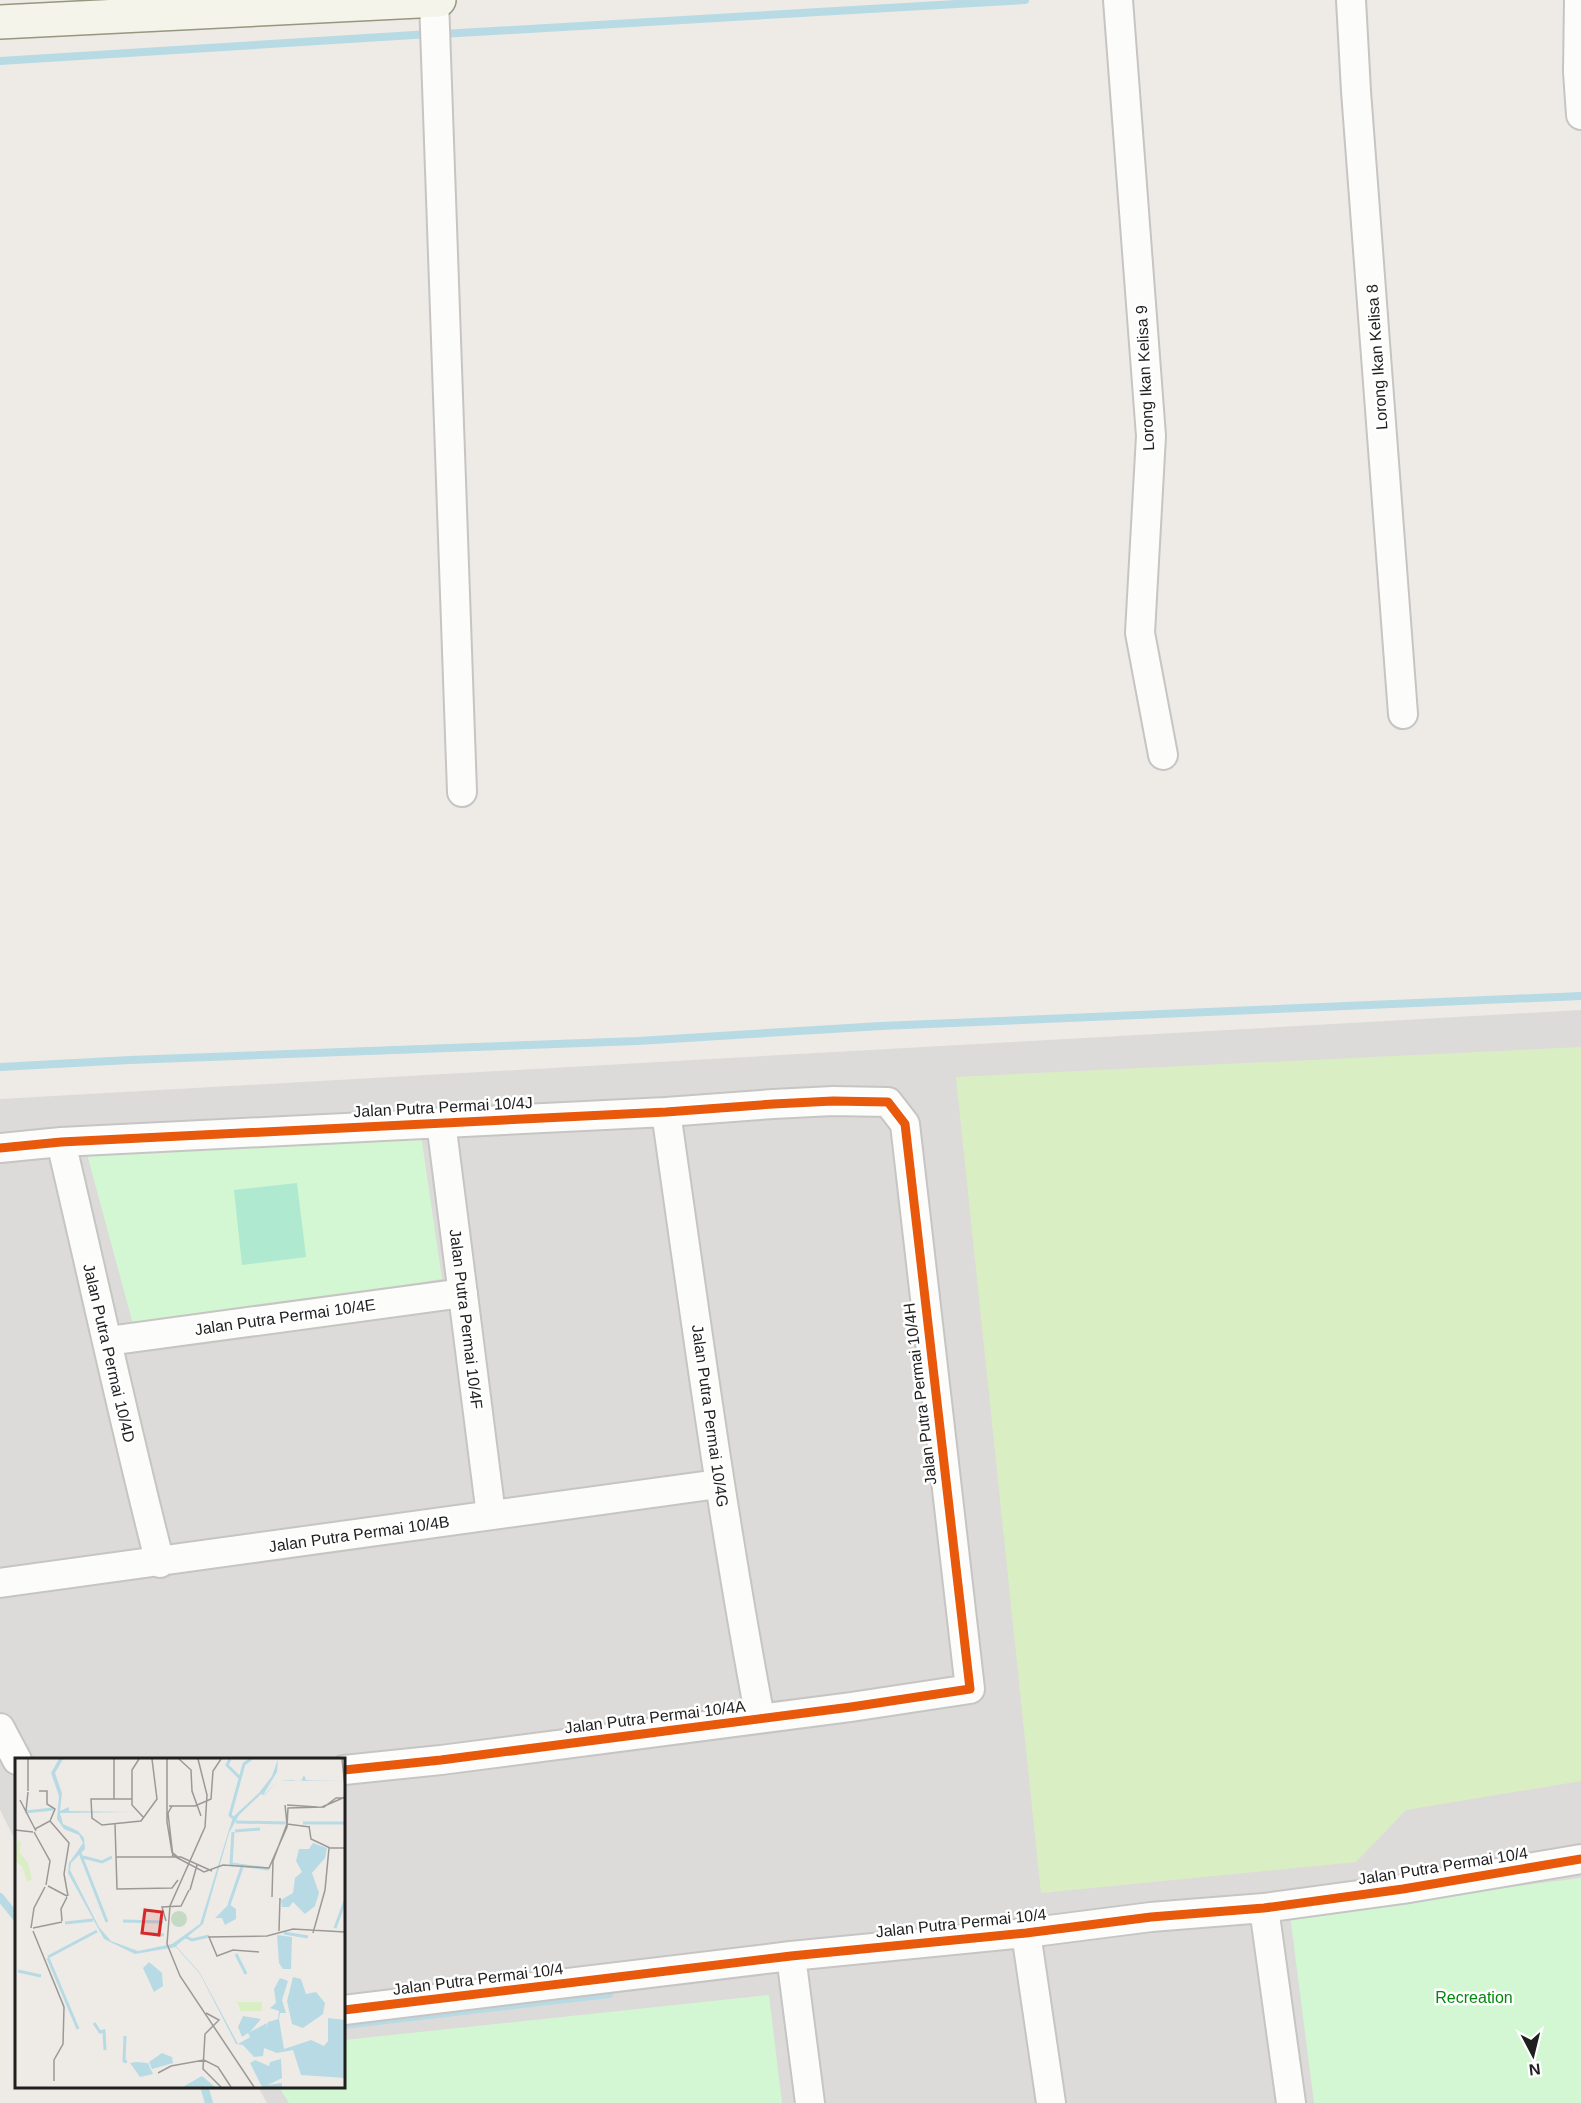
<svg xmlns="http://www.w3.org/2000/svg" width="1581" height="2103" font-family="Arial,sans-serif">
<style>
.residential{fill:#dddbd9}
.grass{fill:#daeec3}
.park{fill:#d3f6d3}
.pitch{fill:#aee9d0}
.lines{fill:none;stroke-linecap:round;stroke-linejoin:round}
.stream{stroke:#b7dae4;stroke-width:8}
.street-casing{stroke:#c6c5c3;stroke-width:32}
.secondary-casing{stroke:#96977e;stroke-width:36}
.street{stroke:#fcfcfb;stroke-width:28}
.secondary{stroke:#f4f4ea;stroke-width:33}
.cycleway-casing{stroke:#fff;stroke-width:13}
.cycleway{stroke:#e8590c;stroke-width:9}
.labels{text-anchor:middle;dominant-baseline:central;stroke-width:5;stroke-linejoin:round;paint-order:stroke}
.street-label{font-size:16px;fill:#1f1f1f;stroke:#fff}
.park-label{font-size:16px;fill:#00890c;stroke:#fff}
.inset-river{fill:none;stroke:#b7dae4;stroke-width:3}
.inset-road{fill:none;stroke:#9b9997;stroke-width:1.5}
.view{fill:#d62828;fill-opacity:0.15;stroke:#d62828;stroke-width:3}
.inset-edge{fill:none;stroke:#1f1f1f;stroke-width:3}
</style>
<rect width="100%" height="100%" fill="#eeebe7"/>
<path class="residential" d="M 1581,1010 L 1581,2103 L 267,2103 L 258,2087 L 344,2086 L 344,1760 L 16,1760 L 16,1842 L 0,1810 L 0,1099 Z"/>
<path class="grass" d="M 1581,1047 L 1581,1781 L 1406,1810 L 1356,1862 L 1041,1893 L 956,1077 Z"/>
<path class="park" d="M 421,1135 L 442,1279 L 134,1328 L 87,1154 Z
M 1581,1878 L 1581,2103 L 1314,2103 L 1290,1915 Z
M 769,1995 L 782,2103 L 289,2103 L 279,2087 L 344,2086 L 344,2040 Z"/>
<path class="pitch" d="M 297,1183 L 306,1257 L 242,1265 L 234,1190 Z"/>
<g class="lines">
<path class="stream" d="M 442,34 L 1025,0
M 0,61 L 430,34
M 0,1067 L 130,1060 L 638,1041 L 881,1026 L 1581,996
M 0,1897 L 16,1917
M 344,2025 L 609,1994
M 204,2086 L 209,2103"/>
<g class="street-casing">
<path id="street" d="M 434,0 L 462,792
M 1118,0 L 1151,436 L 1140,633 L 1163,755
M 1351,0 L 1356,91 L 1403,714
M 1579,0 L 1578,72 L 1581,115
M 666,1112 C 695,1315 722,1517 760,1718
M 441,1122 L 491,1515
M 61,1142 C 94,1282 124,1423 160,1563
M 0,1148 L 61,1142 L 666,1112 L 773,1104 L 833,1101 L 888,1102 L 905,1124 L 970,1689 L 851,1707 L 441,1760 L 344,1770
M 108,1341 L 463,1293
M 0,1583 L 718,1484
M 0,1728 L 17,1760
M 1264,1908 L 1291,2103
M 1026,1933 L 1051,2103
M 791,1956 L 810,2103
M 344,2010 L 791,1956 L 1026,1933 L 1151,1917 L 1264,1908 L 1403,1889 L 1581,1859"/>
</g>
<g class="secondary-casing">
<path id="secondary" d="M 0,22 L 439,0"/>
</g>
<use href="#street" class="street"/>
<use href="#secondary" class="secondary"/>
<g class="cycleway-casing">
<path id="cycleway" d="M 0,1148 L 61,1142 L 666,1112 L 773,1104 L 833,1101 L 888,1102 L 905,1124 L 970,1689 L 851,1707 L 441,1760 L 344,1770
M 344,2010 L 791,1956 L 1026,1933 L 1151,1917 L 1264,1908 L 1403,1889 L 1581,1859"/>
</g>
<use href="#cycleway" class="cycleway"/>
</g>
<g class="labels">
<g class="street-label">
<text transform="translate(1377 357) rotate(-94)">Lorong Ikan Kelisa 8</text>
<text transform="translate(1145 378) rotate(-93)">Lorong Ikan Kelisa 9</text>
<text transform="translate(443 1107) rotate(-3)">Jalan Putra Permai 10/4J</text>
<text transform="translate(285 1317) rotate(-8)">Jalan Putra Permai 10/4E</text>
<text transform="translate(466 1319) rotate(83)">Jalan Putra Permai 10/4F</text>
<text transform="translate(109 1353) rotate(77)">Jalan Putra Permai 10/4D</text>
<text transform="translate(920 1394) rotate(-97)">Jalan Putra Permai 10/4H</text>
<text transform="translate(710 1416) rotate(82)">Jalan Putra Permai 10/4G</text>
<text transform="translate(359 1534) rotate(-8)">Jalan Putra Permai 10/4B</text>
<text transform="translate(655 1717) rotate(-7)">Jalan Putra Permai 10/4A</text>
<text transform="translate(1443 1866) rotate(-9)">Jalan Putra Permai 10/4</text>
<text transform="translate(961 1923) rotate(-6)">Jalan Putra Permai 10/4</text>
<text transform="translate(478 1979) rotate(-7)">Jalan Putra Permai 10/4</text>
</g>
<g class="park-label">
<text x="1474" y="1997">Recreation</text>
</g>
</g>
<g transform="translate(15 1758)">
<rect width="330" height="330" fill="#eeebe7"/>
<path d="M 2,82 L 6,83 L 5,95 L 13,105 L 17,122 L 12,123 L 7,108 L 0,104 ZM 222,244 L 247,244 L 247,253 L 226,253 Z" fill="#daeec3"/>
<path d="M156 161a8 8 0 1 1 16 0a8 8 0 1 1-16 0Z" fill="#c5dac5"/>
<path d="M 44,1 L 48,1 L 40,15 L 47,35 L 45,53 L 54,49 L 54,53 L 121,54 L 115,54 L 115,66 L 115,54 L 45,55 L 48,66 L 63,73 L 69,80 L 70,91 L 56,105 L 55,112 L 84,169 L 96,183 L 123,193 L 157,186 L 185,166 L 218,59 L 244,35 L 257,18 L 263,1 L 262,14 L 248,37 L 264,23 L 276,22 L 286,23 L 289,17 L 291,22 L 330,22 L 264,23 L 249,37 L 246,36 L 224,57 L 214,75 L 188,166 L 161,188 L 185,215 L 223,286 L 235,279 L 233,275 L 227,279 L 223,269 L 228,258 L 246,261 L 235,274 L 252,265 L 251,273 L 253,264 L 263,261 L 264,253 L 255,250 L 261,245 L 259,231 L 265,220 L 273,223 L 267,242 L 271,255 L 265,255 L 264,261 L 269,291 L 296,282 L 309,288 L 313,283 L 313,260 L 330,262 L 330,320 L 286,317 L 278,292 L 262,295 L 249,290 L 248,298 L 239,299 L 228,287 L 221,286 L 185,216 L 161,189 L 120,196 L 89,181 L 53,115 L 54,105 L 68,85 L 64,77 L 49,71 L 42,61 L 44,38 L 36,15 ZM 298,85 L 312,90 L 310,100 L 297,115 L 304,135 L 300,148 L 290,156 L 278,144 L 274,149 L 267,149 L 266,142 L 278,135 L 280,120 L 287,114 L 281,103 L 284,91 L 294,91 ZM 214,146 L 221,151 L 221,161 L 210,167 L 207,160 L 200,160 ZM 262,177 L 277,179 L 276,211 L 268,211 L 264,205 ZM 134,204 L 147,215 L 148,228 L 139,234 L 128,210 ZM 278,219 L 286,221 L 291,236 L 301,234 L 310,245 L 308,256 L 288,270 L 277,266 L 272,243 ZM 147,295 L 157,299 L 158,305 L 137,311 L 134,304 ZM 266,301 L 267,320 L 253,327 L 267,325 L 267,329 L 247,329 L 235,305 L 240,302 L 254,308 L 255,304 ZM 121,304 L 133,305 L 138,316 L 125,319 L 115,305 ZM 187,318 L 200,329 L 168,329 L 185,319 Z" fill="#b7dae4"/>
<path class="inset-river" d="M 215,1 L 212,7 L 226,21M 10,54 L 38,51M 218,60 L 215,57 L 229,6 L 236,1M 221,64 L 271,65M 288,65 L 330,65M 220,73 L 245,71M 218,74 L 216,106 L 254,111M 65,95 L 92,164M 68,99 L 87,104 L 97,99M 214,147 L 227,109M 108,163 L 148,164M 50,165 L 78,162M 320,170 L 330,143M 131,175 L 149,177M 269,175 L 293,179M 171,179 L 177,182 L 194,178M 221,196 L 231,216M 33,199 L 82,173M 33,200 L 63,271M 3,213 L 26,218M 79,265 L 85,274 L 89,273 L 90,292M 110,278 L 109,303 L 112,304"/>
<path class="inset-road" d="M 124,1 L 117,12 L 117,47 L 129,60M 152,1 L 152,64 L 157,94 L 165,101M 164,1 L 176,12 L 177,33 L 186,58M 183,1 L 192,37 L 190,69 L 155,148 L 152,186 L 165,218 L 239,329M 327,1 L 330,28M 13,33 L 13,1M 99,41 L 99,1M 117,41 L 76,41 L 77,60 L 87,67 L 126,63 L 142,41 L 137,1M 5,42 L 21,73M 272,47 L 302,49M 154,48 L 180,48 L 196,41 L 198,13 L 206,1M 157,48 L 153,55 L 158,99M 307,49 L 330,39M 11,53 L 13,34M 35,63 L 54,85 L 49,116 L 53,138M 100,66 L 102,131 L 157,130 L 163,122M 272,66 L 295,69M 294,68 L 296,81 L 315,90 L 330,90M 20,71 L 35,63 L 40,51 L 32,46 L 32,33 L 24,33M 0,72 L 18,74M 19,74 L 35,103 L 31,127M 157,97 L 189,114 L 208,107 L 254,110 L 272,69 L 273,50 L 309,49 L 321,40 L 330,40M 101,99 L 166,99 L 197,113M 33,128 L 52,138M 175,132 L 182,107M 257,139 L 258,103 L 272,66 L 270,47M 47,163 L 46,151 L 52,139M 151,163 L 147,149 L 166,148 L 174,132M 16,170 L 19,150 L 30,129M 18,170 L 47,164M 18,173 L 49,249 L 48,286 L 39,302 L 39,323M 264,173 L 265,140M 298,175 L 310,132 L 314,90M 244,194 L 218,192 L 202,198 L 194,179 L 252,178 L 278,171 L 330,174M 191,255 L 204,262 L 190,276 L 188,311 L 206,329M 143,315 L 156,308 L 189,302 L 203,309 L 216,329"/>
<path class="view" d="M 130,152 L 147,154 L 144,177 L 127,175 Z"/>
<rect width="330" height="330" class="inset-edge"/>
</g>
<g transform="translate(1533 2055) rotate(173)" stroke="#ffffff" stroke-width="4.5" paint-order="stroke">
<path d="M0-4.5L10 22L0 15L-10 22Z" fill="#1f1f1f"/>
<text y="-9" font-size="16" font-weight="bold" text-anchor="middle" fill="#1f1f1f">N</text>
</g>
</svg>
